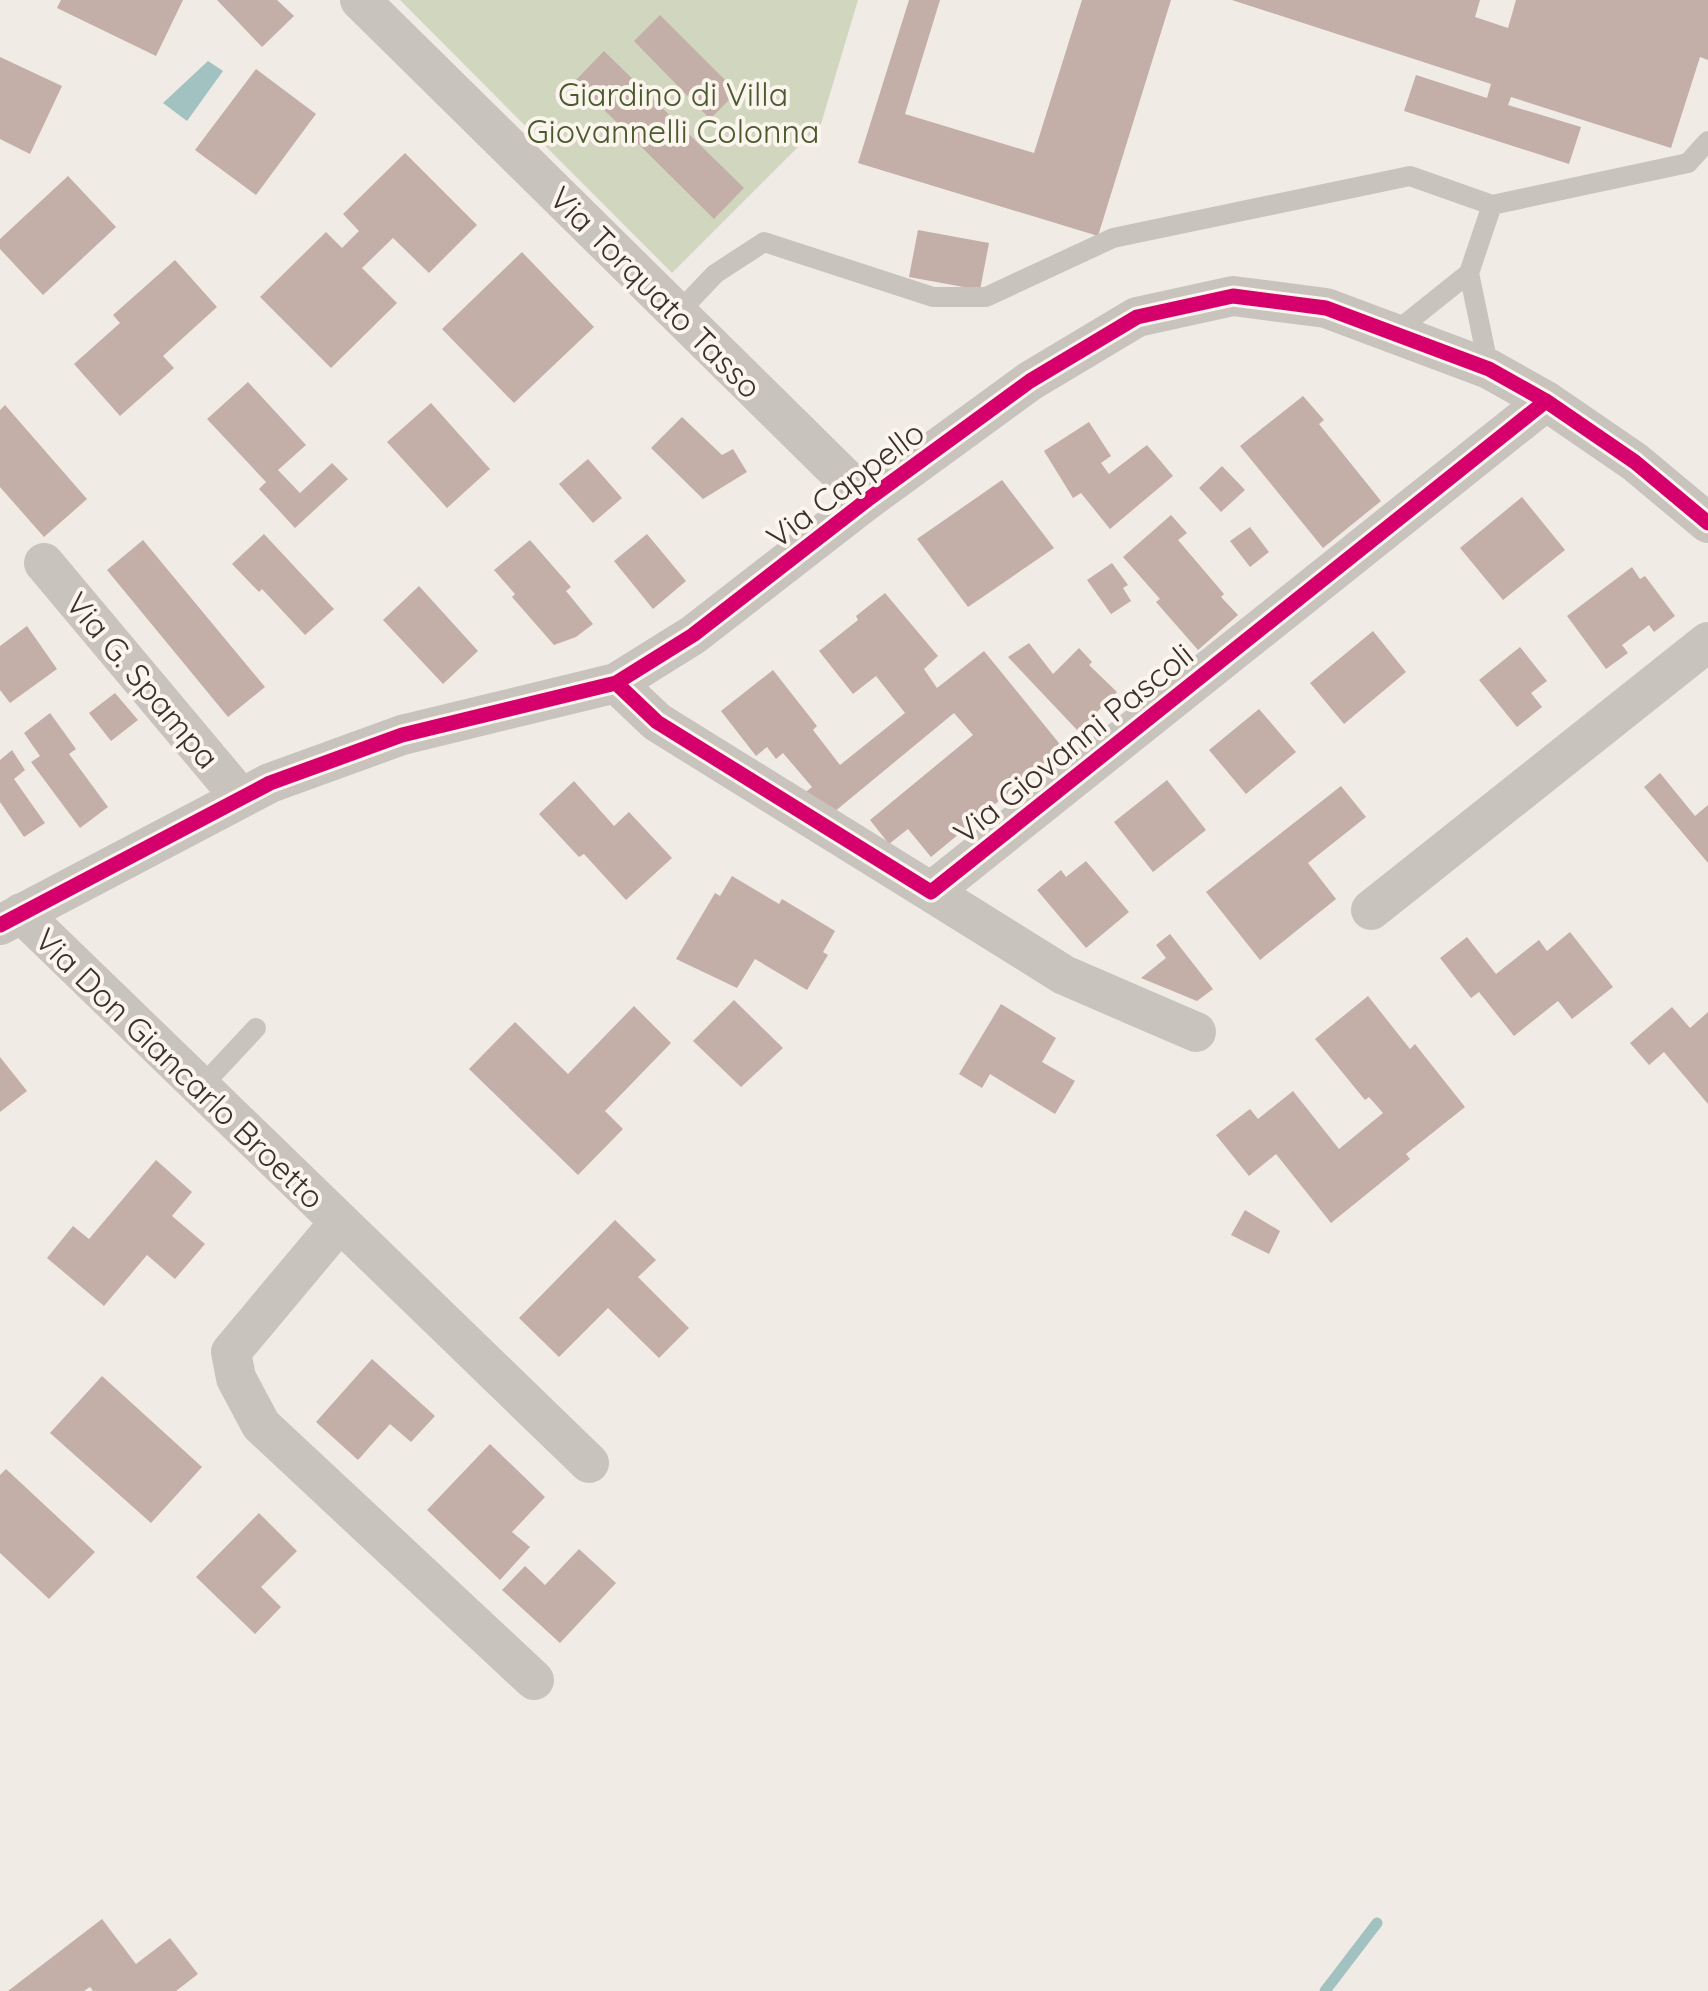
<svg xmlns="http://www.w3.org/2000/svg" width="1708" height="1991" font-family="Quicksand,sans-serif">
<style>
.green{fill:#d1d6bf}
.water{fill:#a1c2c1}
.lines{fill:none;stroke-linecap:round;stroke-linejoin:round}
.stream{stroke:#a1c2c1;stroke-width:11}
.building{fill:#c3afa7}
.lane{stroke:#c9c3be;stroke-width:20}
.street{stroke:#c9c3be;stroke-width:40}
.cycleway-casing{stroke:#fbf5ee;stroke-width:21}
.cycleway{stroke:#d6006c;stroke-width:15}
.labels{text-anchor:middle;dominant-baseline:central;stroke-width:8;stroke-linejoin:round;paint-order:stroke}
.park-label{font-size:32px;fill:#4a5a2e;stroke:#fbf5ee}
.street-label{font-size:32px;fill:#3b302b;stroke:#fbf5ee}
</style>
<rect width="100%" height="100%" fill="#f0ebe5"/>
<path class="green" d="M 400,0 L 858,0 L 821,124 L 672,273 Z"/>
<path class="water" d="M 208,61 L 223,71 L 187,121 L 163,103 Z"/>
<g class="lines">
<path class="stream" d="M 1325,1991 L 1377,1923"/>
</g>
<path class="building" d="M 61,0 L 183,0 L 156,56 L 57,8 Z
M 217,0 L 277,0 L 294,16 L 262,47 Z
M 909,0 L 940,0 L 905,114 L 1034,153 L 1082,0 L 1171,0 L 1098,236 L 858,163 Z
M 1232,0 L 1480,0 L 1475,17 L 1508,28 L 1516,0 L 1708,0 L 1708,60 L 1700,57 L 1671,148 L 1511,97 L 1508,105 L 1581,127 L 1569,164 L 1404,111 L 1416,75 L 1487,98 L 1491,84 Z
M 660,15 L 737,92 L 710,119 L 634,41 Z
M 604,51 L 744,188 L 714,219 L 575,81 Z
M 0,57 L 62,86 L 30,154 L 0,139 Z
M 256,69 L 316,114 L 256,195 L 195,150 Z
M 405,153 L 477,225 L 429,273 L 393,238 L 362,268 L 397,303 L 331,368 L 260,297 L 326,232 L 342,248 L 359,231 L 343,214 Z
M 68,176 L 116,227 L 43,295 L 0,249 L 0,239 Z
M 918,230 L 989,243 L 980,290 L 909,277 Z
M 522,252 L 594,327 L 514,403 L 442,329 Z
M 175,260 L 217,307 L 163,356 L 174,368 L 120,416 L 74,364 L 120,323 L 113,315 Z
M 248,382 L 306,445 L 278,470 L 300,493 L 332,463 L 348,479 L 295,528 L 259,489 L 266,482 L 207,419 Z
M 1303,396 L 1324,420 L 1319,424 L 1381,501 L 1323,548 L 1240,446 Z
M 431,403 L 490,469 L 447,508 L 387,442 Z
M 5,405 L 87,499 L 44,537 L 0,487 L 0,410 Z
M 682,417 L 722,455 L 733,449 L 747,472 L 703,499 L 651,448 Z
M 1089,422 L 1111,456 L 1101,463 L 1109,474 L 1147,445 L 1173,476 L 1110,529 L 1081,493 L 1073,498 L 1044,451 Z
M 588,459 L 622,498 L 593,523 L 559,484 Z
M 1222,466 L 1245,490 L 1221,512 L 1199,488 Z
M 1002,480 L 1054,548 L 968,607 L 917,539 Z
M 1522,497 L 1565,550 L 1503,600 L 1460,548 Z
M 1171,515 L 1187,533 L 1178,540 L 1224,594 L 1221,597 L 1238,615 L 1198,650 L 1156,602 L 1160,599 L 1123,557 Z
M 1250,527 L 1269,552 L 1250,567 L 1230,541 Z
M 264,534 L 334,609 L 305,635 L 262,589 L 259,592 L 232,564 Z
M 647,534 L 686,581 L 653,609 L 614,561 Z
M 143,540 L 265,687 L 228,717 L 107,570 Z
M 530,540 L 571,587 L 566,591 L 593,624 L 576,637 L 554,645 L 512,597 L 515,594 L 494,570 Z
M 1112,563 L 1128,585 L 1123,588 L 1131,601 L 1111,614 L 1087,580 Z
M 1632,567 L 1640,579 L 1645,576 L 1675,616 L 1654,632 L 1649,625 L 1622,645 L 1628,653 L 1606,669 L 1567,616 Z
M 419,586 L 478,651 L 443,684 L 383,620 Z
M 885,593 L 938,656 L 924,669 L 937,688 L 984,651 L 1063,748 L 931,857 L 908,829 L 889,844 L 870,820 L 973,735 L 954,713 L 828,817 L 797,799 L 812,787 L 783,753 L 776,759 L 767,747 L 756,756 L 721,711 L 773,670 L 817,726 L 813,730 L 840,765 L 905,713 L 876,676 L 853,694 L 819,651 L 858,620 L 856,616 Z
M 27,626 L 57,669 L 10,703 L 0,690 L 0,646 Z
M 1373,631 L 1406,672 L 1344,724 L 1310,683 Z
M 1029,643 L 1053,674 L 1079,648 L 1092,662 L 1089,665 L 1117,692 L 1078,731 L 1008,657 Z
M 1520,647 L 1547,681 L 1531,693 L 1542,707 L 1517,727 L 1479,680 Z
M 115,693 L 138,720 L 111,741 L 89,713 Z
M 1259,709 L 1296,752 L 1246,794 L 1209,750 Z
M 50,713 L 76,749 L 69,754 L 108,807 L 80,828 L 31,762 L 40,756 L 24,733 Z
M 12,750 L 25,770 L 14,779 L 45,823 L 24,837 L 0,802 L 0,760 Z
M 1660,773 L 1695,816 L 1708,805 L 1708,863 L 1644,787 Z
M 1167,780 L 1206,830 L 1153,872 L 1114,822 Z
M 574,781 L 614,826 L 629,812 L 672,858 L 626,900 L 584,854 L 579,857 L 539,814 Z
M 1341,786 L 1366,817 L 1308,863 L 1336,899 L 1260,960 L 1206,892 Z
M 1086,861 L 1129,912 L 1086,948 L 1037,890 L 1061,870 L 1066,877 Z
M 732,876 L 779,904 L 782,899 L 835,931 L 823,952 L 828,955 L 807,990 L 755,959 L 737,988 L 676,959 L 715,893 L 720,896 Z
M 1570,932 L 1613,987 L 1572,1019 L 1558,1001 L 1514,1036 L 1479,992 L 1471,998 L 1440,958 L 1467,937 L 1496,974 L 1539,940 L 1547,951 Z
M 1170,934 L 1213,989 L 1197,1001 L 1141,978 L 1166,958 L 1156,945 Z
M 1368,996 L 1410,1049 L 1415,1044 L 1465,1107 L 1406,1154 L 1410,1159 L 1331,1223 L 1276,1154 L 1249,1176 L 1216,1135 L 1250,1109 L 1258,1119 L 1293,1091 L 1339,1149 L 1383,1113 L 1369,1097 L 1365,1100 L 1315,1039 Z
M 734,1000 L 783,1048 L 741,1087 L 693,1041 Z
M 1001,1004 L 1056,1038 L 1042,1062 L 1075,1081 L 1055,1114 L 990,1074 L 982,1088 L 959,1074 Z
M 634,1006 L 671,1043 L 605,1111 L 623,1129 L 578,1175 L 469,1069 L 515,1022 L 568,1074 Z
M 1672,1007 L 1690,1028 L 1708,1012 L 1708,1104 L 1664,1052 L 1649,1065 L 1630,1043 Z
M 0,1057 L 27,1091 L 0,1112 Z
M 156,1160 L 192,1192 L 172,1216 L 205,1244 L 175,1279 L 147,1255 L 104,1306 L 47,1258 L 73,1226 L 89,1239 Z
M 1245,1210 L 1280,1231 L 1269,1254 L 1231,1235 Z
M 615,1220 L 656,1260 L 638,1277 L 689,1328 L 659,1358 L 608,1308 L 559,1357 L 519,1318 Z
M 372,1359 L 435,1416 L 411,1442 L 390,1424 L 358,1460 L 316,1422 Z
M 102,1376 L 202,1467 L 151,1523 L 50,1433 Z
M 490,1444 L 545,1497 L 512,1532 L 530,1547 L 500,1580 L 427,1510 Z
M 6,1469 L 95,1552 L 49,1599 L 0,1553 L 0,1475 Z
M 259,1513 L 297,1551 L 261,1587 L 281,1607 L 255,1634 L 196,1577 Z
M 579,1549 L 616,1583 L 560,1643 L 502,1590 L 525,1566 L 545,1585 Z
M 102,1919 L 136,1964 L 170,1938 L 198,1974 L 176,1991 L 93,1991 L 90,1987 L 84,1991 L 8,1991 Z"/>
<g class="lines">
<path class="lane" d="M 677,314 L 715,274 L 764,242 L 933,297 L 986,297 L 1113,238 L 1410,176 L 1492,205
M 1394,333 L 1469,273
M 1489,369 L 1469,273 L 1492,205 L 1688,163 L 1708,141
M 200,1088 L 256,1028"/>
<path class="street" d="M 360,0 L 867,500
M 44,563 L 241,798
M 616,683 L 657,722 L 931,892 L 1546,401
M 931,892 L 1064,975 L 1196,1032
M 1371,910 L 1708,642
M 21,913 L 589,1463
M 0,925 L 270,783 L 402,735 L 616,683 L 693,635 L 867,500 L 1030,381 L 1137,317 L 1233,296 L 1326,308 L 1489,369 L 1546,401 L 1635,462 L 1708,523
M 339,1223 L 231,1352 L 236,1378 L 261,1425 L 534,1680"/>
<g class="cycleway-casing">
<path id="cycleway" d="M 616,683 L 657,722 L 931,892 L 1546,401
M 0,925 L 270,783 L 402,735 L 616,683 L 693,635 L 867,500 L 1030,381 L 1137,317 L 1233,296 L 1326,308 L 1489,369 L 1546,401 L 1635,462 L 1708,523"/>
</g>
<use href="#cycleway" class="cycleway"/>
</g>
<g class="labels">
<g class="park-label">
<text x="673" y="94">Giardino di Villa<tspan x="673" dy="37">Giovannelli Colonna</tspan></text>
</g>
<g class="street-label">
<text transform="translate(656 292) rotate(45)">Via Torquato Tasso</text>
<text transform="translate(845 484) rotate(-37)">Via Cappello</text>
<text transform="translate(143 680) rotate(50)">Via G. Spampa</text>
<text transform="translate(1073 743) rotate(-39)">Via Giovanni Pascoli</text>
<text transform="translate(180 1068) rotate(44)">Via Don Giancarlo Broetto</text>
</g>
</g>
</svg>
